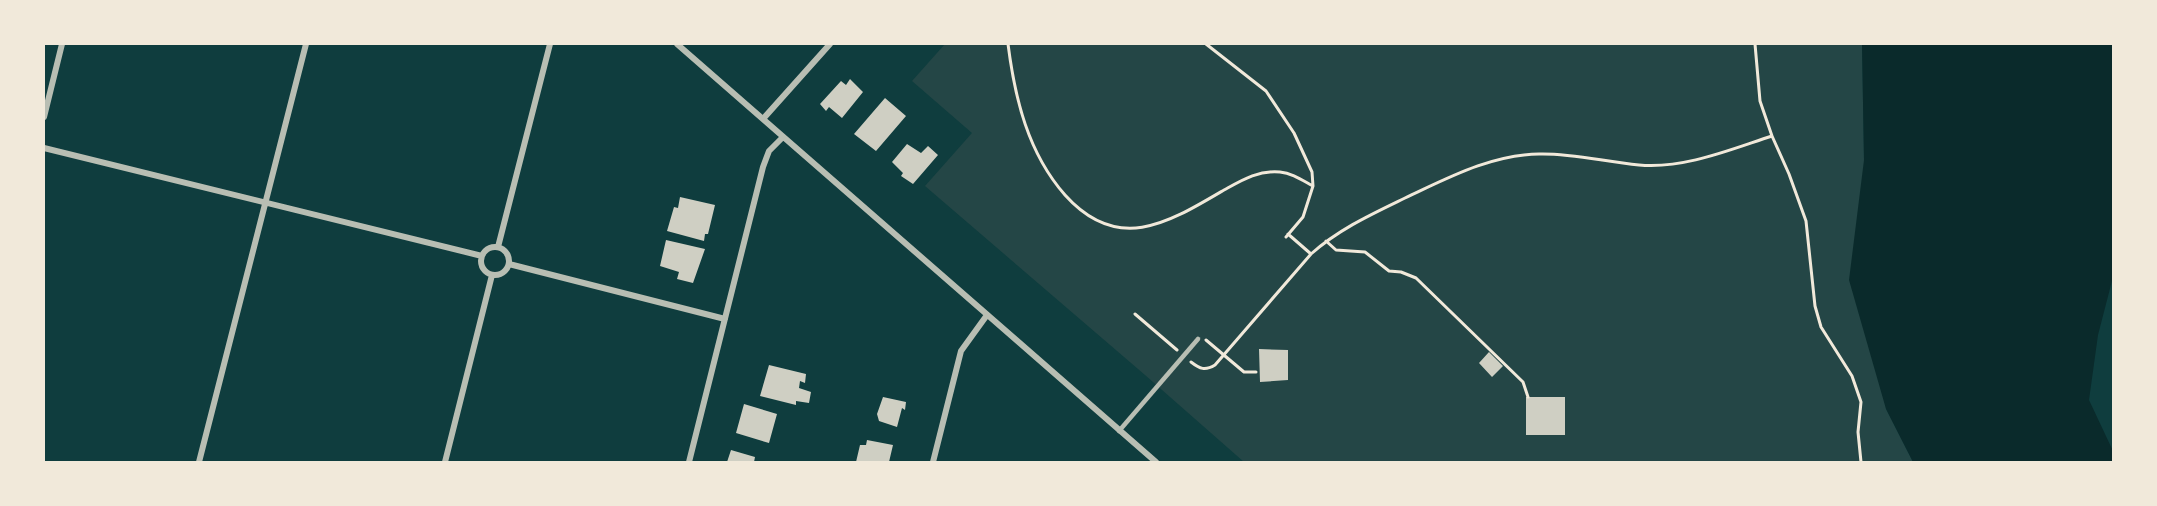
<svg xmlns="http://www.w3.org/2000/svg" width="2157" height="506" font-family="Barlow,sans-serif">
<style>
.green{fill:#244646}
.water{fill:#0a2a2b}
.building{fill:#cfcfc3}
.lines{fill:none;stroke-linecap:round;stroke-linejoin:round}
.path{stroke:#f1e9da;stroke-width:3}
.service{stroke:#b8beb3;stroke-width:4.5}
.minor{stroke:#b8beb3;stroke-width:6}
</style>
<rect width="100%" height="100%" fill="#0f3d3e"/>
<path class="green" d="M 945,44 L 1862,44 L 1864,160 L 1886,409 L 1913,462 L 1244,462 L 1145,375 L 925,186 L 972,133 L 912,81 Z"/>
<path class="water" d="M 1862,44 L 2113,44 L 2113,277 L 2098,335 L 2089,400 L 2113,451 L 2113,462 L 1913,462 L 1886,409 L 1849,280 L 1864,160 Z"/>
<path class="building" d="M 850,79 L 863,92 L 842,118 L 829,107 L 826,111 L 820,104 L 841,81 L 846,85 Z
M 885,98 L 906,116 L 876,151 L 854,134 Z
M 907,144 L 921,153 L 928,146 L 938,155 L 913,184 L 901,176 L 903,173 L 892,162 Z
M 680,197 L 715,205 L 708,234 L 705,234 L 704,241 L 667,231 L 674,207 L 678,208 Z
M 666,240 L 705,249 L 693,283 L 677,279 L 679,272 L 660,266 Z
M 1259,349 L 1288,350 L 1288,380 L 1260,382 Z
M 1489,352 L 1503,366 L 1492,377 L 1479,363 Z
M 769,365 L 806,374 L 805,383 L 800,381 L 799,388 L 811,392 L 809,403 L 796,401 L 796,405 L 760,396 Z
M 883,397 L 906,402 L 905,410 L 902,408 L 897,427 L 879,421 L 877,414 Z
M 1526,397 L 1565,397 L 1565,435 L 1526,435 Z
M 744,404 L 777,414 L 769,443 L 736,433 Z
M 867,440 L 893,445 L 889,462 L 856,462 L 860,445 L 866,445 Z
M 731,450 L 755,457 L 754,462 L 727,462 Z"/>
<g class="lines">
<path class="path" d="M 1008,44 C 1015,99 1028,153 1065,195 C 1118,254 1168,223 1224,190 C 1242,180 1258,170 1280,172 C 1292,173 1302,180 1313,186 L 1312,172 L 1294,133 L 1266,91 L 1206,44
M 1755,44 L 1760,101 L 1772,136 L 1789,174 L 1806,221 L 1815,306 L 1821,327 L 1852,376 L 1861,402 L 1858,432 L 1861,462
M 1288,234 L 1311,254
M 1286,237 L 1303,217 L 1313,186
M 1326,241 L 1336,250 L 1365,252 L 1389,271 L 1401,272 L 1416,278 L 1523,382 L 1528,397
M 1135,314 L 1177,350
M 1206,340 L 1244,372 L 1256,372
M 1191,362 C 1200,369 1205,371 1215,365 L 1311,254 C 1339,229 1372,214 1405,198 C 1448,178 1490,155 1539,154 C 1572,153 1605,162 1639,165 C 1684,169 1729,150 1772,136"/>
<path class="service" d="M 1119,431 L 1198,339"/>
<path class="minor" d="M 677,44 L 1156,462
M 44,117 L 62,44
M 763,119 L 830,44
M 44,148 L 482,256
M481 261a14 14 0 1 1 28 0a14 14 0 1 1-28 0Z
M 498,247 L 550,44
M 509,264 L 725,319
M 199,462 L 306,44
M 445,462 L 492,275
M 689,462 L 763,167 L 769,151 L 783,137
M 933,462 L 961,351 L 987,315"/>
</g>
<rect width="2157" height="506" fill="none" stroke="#f1e9da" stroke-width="90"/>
</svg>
